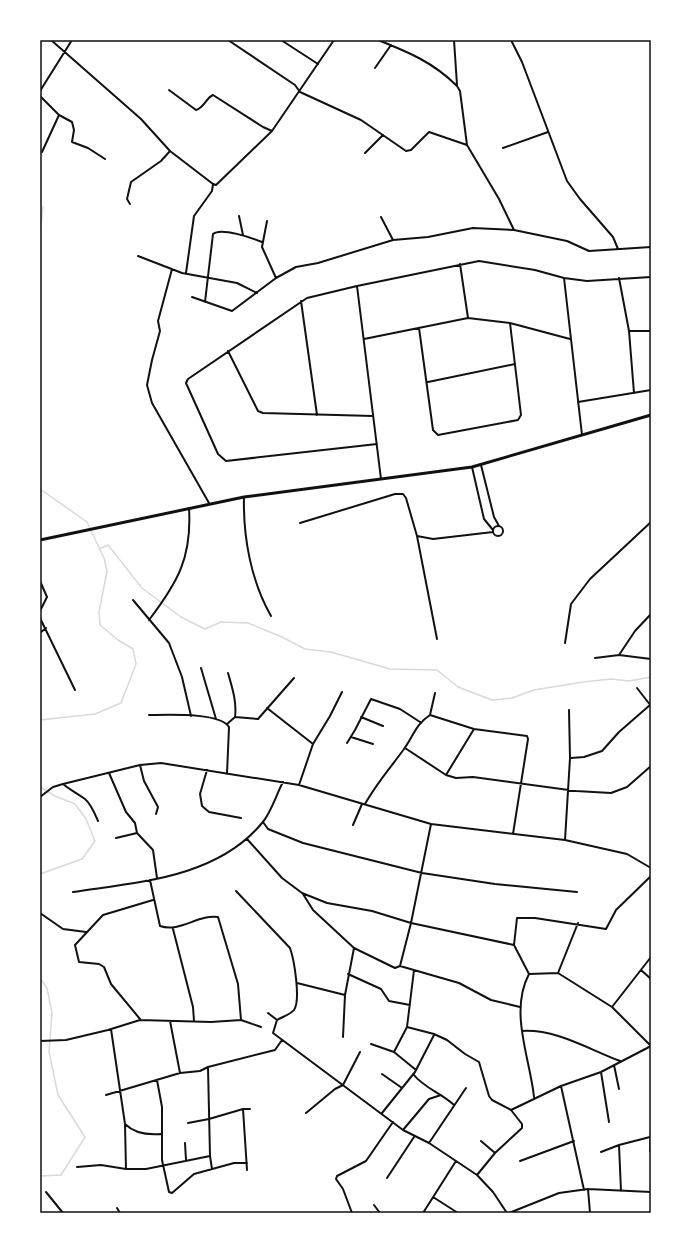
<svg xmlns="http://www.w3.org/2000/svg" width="691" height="1253" font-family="Roboto,sans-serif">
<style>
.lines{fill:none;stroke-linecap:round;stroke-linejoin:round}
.stream{stroke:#d9d9d9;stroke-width:1.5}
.minor{stroke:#111;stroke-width:2}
.tertiary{stroke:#111;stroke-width:3}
.neatline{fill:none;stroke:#111;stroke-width:1.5}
</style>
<rect width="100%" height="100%" fill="#fff"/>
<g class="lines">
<path class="stream" d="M 40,205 L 43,207 L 40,235
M 40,489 L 87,522 L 104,558 L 107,571 L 99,612 L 100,625 L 118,640 L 133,649 L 136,664 L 121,703 L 95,714 L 40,720
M 99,549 L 108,545 L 142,588 L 181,617 L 205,629 L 221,622 L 248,623 L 282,637 L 305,649 L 331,652 L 390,669 L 437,670 L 458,687 L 492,700 L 512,698 L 534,690 L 583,682 L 611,679 L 629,681 L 651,677
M 40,787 L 55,796 L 75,804 L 86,819 L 95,841 L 82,859 L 40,874
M 40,978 L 47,988 L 52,1013 L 49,1052 L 58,1095 L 85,1137 L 61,1175 L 40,1176"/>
<path class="minor" d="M 51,40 L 141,119 L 170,151 L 213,184 L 216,185 L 272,131 L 334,40
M 228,40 L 295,85 L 300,92 L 361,120 L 406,151 L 411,150 L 429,132 L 467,145
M 281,40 L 318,64
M 378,40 C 408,52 433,62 457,86 L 460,91 L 467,145 L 499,199 L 514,230
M 454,40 L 457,85
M 511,40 L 522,62 L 567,181 L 580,199 L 613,237 L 618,249
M 375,68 L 391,45
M 169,90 L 196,110 C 204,108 206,98 213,95 L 263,127 L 272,131
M 40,91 L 72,40
M 40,96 L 59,115 L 72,122 L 74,130 L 72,142 L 88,148 L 105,159
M 503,148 L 548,132
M 42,152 L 59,115
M 365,153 L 383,135
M 130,204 L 127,199 L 131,182 L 161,161 L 170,151
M 239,216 L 243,235
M 381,217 L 393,240
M 267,221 L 262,247 L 276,278
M 138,256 L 182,273 L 237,283 L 257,293
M 460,264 L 468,318
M 172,269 L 158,321 L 160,331 L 152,360 L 147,385 L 152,403 L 209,503
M 186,273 L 194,216 L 212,191 L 213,184
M 564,278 L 582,435
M 619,278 L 629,331 L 634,393
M 357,286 L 381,479
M 192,297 L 232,311 L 276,278 L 296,267 L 318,263 L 393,240 L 428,237 L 473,228 L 514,230 L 567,241 L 589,251 L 651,247
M 301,301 L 317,415
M 205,302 L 213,234 C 221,227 252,238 262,242
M 419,328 L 433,430 L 438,435 L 518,420 L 521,415 L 510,323
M 629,331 L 651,331
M 364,339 L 468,318 L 510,323 L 570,339
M 228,351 L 258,411 L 263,413 L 373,416
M 428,382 L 515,364
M 578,402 L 651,390
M 377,444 L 226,461 L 218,454 L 186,383 L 188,379 L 307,298 L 357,286 L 479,261 L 535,270 L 564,278 L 587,281 L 651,277
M 481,465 L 494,517 L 499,526
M 472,467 L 484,519 L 493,530
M 244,497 C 243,537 251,581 271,616
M 300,523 L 395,494 L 403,494 L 406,498 L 417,536 L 437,639
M493 531a5 5 0 1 1 10 0a5 5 0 1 1-10 0Z
M 417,536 L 433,539 L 493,532
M 40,581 L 47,597 L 40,611
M 133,600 L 169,643 L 182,677 L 191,716
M 40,618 L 75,690
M 149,620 C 178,582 192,557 189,508
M 40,633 L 46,628
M 565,643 L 571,604 L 590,579 L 651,522
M 619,655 L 635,631 L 651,614
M 595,658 L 619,655 L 651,659
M 201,668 L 216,719
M 637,688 L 651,706
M 267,708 L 313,744
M 149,715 C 166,715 220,712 229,727 L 227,774
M 430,715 L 474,729 L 527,736 L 528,739 L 513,834
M 235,717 L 258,719 L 294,678
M 361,717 L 383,726
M 227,724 L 235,717 C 237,702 232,687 228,673
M 351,737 L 373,744
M 347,743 L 355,730 L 371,699 L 400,709 L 420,722
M 405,748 L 446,775 L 456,778 L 473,777 L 576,791 L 611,793 L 627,787 L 651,766
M 571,758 L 584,757 L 602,751 L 619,732 L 650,705
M 140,765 L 144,781 L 158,807 L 156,814
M 207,770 L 200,794 L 202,806 L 209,812 L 241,818
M 109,773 L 126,812 L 135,823 L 137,833 L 153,850 L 157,878
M 446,775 L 474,729
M 63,784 C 70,790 77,793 85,799 C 91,804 95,814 98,821
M 299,785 L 313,744 L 330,716 L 342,692
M 40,797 L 53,787 L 63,784 L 140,765 L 161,763 L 299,785 L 431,824 L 565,840 L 627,854 L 651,868
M 365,804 C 376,784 391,767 404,749 C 414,735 415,725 430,715 L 435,693
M 263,822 L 268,829 L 303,843 L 422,873 L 495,884 L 577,892
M 353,825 L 362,804
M 116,838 L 137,833
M 247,839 L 282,878 L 302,893 L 327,903 L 372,911 L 411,923 L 514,945
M 565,840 L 570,758 L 569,710
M 150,880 L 160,926 C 179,933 199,914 218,917 L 238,984 L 241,1020
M 236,891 L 290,948 C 294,959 301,1000 294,1010 C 291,1014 282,1017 277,1020 L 273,1033 L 403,1130 L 429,1143 L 477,1175 L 493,1192 L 507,1213
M 73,892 C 138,882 217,878 262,823 C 271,813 276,795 283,782
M 303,894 L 313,910 L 354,948 L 395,968 L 400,966 L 459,983 L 491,1000 L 520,1007
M 40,913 L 63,929 L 86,932
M 173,929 L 193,1007 L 194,1021
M 400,966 L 411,923 L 431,824
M 641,970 L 651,979
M 558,973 L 578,923
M 348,974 L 381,989 L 389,1001 L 410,1005
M 529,974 L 514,945 L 517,918 L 535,918 L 606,929 L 616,910 L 651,876
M 529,974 L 558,973 L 612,1007 L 651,1046
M 529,974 C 509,1012 530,1058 534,1097
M 297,983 L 345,995
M 612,1007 L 651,957
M 268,1013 L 277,1020
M 140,1019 L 111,984 L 104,967 L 99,964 L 79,962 L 75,945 L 103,915 L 153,900
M 170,1021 L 180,1073
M 407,1027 L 434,1034 L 447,1040 L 465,1054 L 479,1062 L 489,1096 L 492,1100 L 511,1110 L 522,1124 L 522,1128 L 495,1153 L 477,1175
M 111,1029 L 125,1124 C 134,1133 149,1135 161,1134
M 522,1031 C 556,1029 588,1049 620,1061
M 343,1037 L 345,995 L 354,948
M 40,1041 L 66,1040 L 108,1030 L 140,1020 L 211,1022 L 241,1020 L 261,1027
M 371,1044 L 394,1052 L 416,1070
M 394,1052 L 407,1027 L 414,970
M 614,1065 L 619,1089
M 208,1067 L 210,1156 L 212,1169
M 601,1072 L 609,1122
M 382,1074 L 402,1088
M 413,1074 C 424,1088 441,1093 454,1105
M 157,1080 L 162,1107 L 162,1160 L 169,1192 L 172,1193 L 194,1174 L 234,1163 L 247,1163
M 561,1086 L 584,1190
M 106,1095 L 180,1073 L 200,1071 L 208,1067 L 275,1050 L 282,1040
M 243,1109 L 247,1170
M 511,1110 L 561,1086 L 601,1072 L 651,1046
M 306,1113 L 335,1089 L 343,1085 L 360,1052
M 382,1113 L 415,1072 L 434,1035
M 188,1123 L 209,1119 L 243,1109 L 250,1109
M 125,1125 L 126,1169
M 403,1130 L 429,1099 L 441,1095
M 481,1141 L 495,1153
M 185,1143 L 186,1160
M 429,1143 L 466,1088
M 619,1145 L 621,1191
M 650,1151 L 651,1130
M 601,1152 L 619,1145 L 650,1137
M 520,1161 L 574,1141
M 77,1167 L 101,1165 L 126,1169 L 146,1169 L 210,1156
M 387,1178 L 414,1137
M 588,1189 L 590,1213
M 46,1192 L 63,1213
M 433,1197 L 458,1213
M 374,1205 L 380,1213
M 117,1208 L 120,1213
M 352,1213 L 343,1189 L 336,1179 L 337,1176 L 366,1161 L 393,1122
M 423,1213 L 456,1161
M 509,1213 L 559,1193 L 588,1189 L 651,1192"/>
<path class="tertiary" d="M 40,540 L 244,497 L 472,467 L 651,415"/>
</g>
<rect width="691" height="1253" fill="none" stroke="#ffffff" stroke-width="82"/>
<rect x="41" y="41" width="609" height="1171" class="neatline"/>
</svg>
